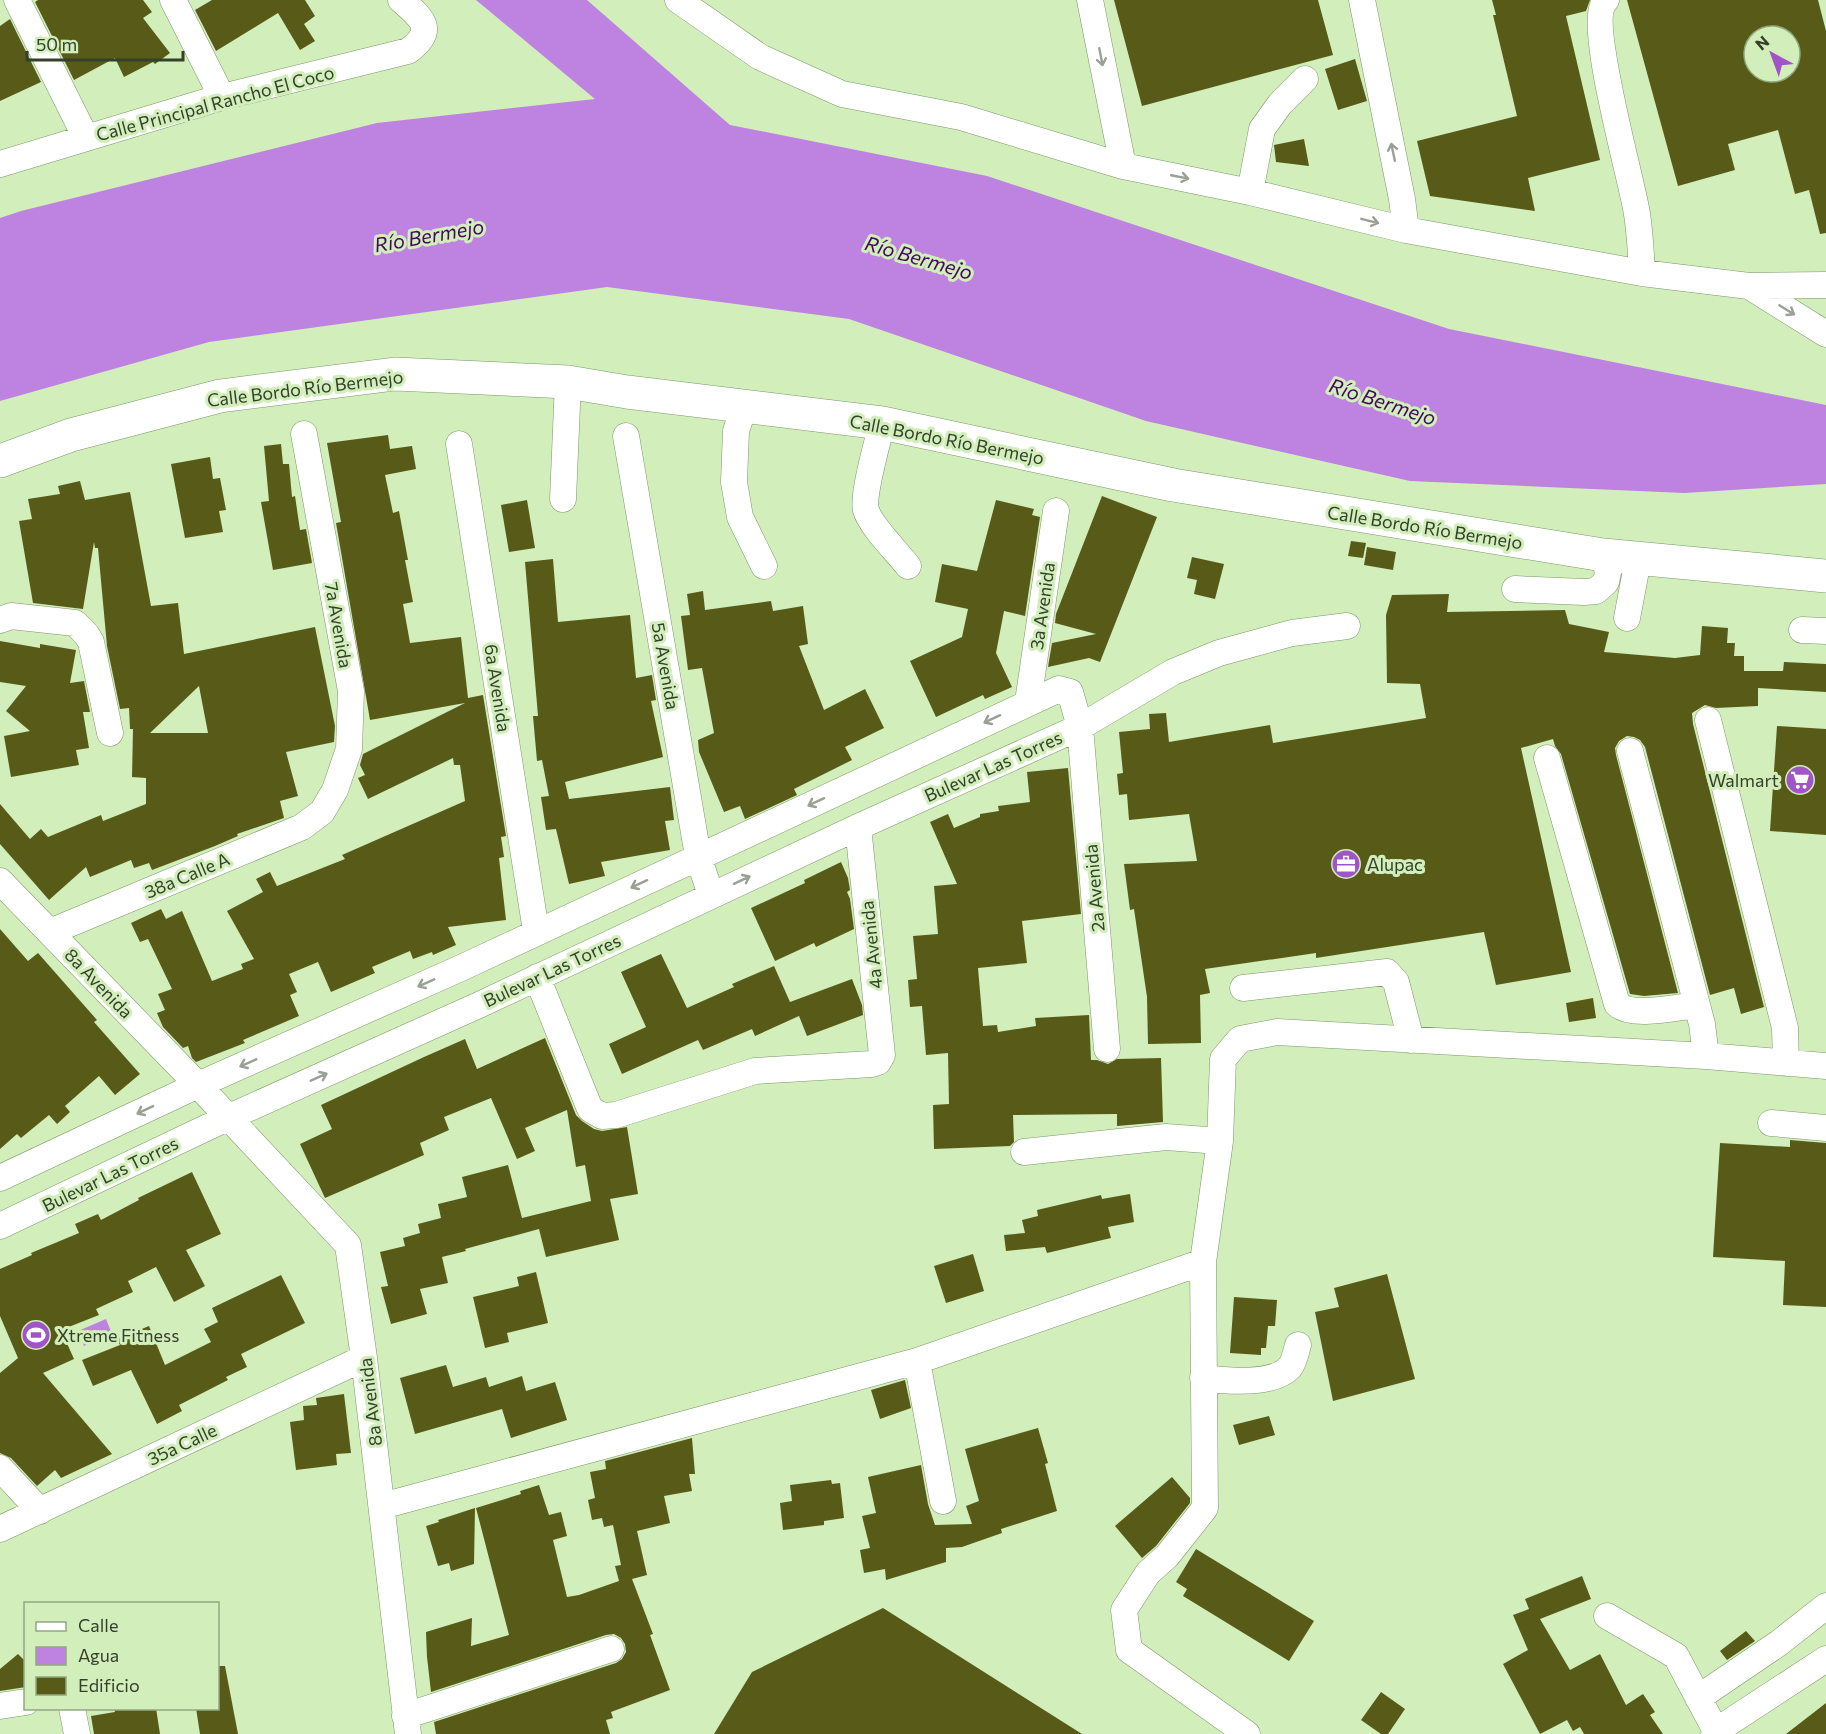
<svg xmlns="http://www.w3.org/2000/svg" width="1826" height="1734" font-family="Commissioner,sans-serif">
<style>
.water{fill:#be82e1}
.building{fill:#585b18;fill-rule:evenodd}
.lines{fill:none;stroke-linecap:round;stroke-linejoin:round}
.minor-casing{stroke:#7c9768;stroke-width:27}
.major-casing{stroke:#7c9768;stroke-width:34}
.minor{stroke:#fff;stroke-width:26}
.major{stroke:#fff;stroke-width:33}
.oneway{stroke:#9aa095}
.labels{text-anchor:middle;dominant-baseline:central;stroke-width:6;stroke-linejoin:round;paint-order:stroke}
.street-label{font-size:18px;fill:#34402b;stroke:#d1eebb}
.poi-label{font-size:18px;fill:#34402b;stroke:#d1eebb;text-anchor:start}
.water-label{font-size:20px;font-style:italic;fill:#45075f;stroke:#d1eebb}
</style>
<rect width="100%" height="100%" fill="#d1eebb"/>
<path class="water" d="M 476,0 L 587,0 L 730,125 L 987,176 L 1449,329 L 1826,405 L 1826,484 L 1684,493 L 1410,481 L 1146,421 L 849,319 L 607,287 L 209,342 L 0,401 L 0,218 L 21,211 L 377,123 L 595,99 Z
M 106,1319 L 112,1334 L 84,1346 L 78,1331 Z"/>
<path class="building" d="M 38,0 L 143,0 L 152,12 L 143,18 L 170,53 L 155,64 L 153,62 L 124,77 L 115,58 L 74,80 L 35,2 Z
M 212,0 L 305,0 L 315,16 L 304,24 L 315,41 L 300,50 L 278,13 L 216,51 L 195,10 Z
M 1114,0 L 1318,0 L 1333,55 L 1142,106 Z
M 1492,0 L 1590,0 L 1586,11 L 1566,16 L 1600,160 L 1528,178 L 1535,211 L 1430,196 L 1417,141 L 1517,116 L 1493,15 L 1496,15 Z
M 1627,0 L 1818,0 L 1826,31 L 1826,233 L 1820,234 L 1809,190 L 1795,194 L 1778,130 L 1728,144 L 1735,170 L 1678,186 ZM 1754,36 L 1790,36 L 1790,72 L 1754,72 Z
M 10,19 L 41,82 L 0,101 L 0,26 Z
M 1355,59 L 1367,101 L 1338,110 L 1325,69 Z
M 1304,139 L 1309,166 L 1276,162 L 1274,145 Z
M 388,435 L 390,449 L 412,446 L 416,469 L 385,475 L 393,513 L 399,511 L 408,560 L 405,560 L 413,602 L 403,604 L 410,643 L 461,637 L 468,698 L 483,695 L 506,836 L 501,837 L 504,857 L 499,858 L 506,920 L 448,927 L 456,945 L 433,955 L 432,952 L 413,959 L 410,951 L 372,967 L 375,973 L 331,992 L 318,962 L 289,974 L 297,992 L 290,995 L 299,1016 L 243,1040 L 245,1043 L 196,1062 L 192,1058 L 188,1046 L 183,1048 L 163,1027 L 157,1013 L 165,1010 L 158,994 L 172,989 L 148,939 L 140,942 L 131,923 L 161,909 L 166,919 L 182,911 L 212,981 L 243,969 L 241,964 L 254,959 L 227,911 L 263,892 L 256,879 L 270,872 L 277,886 L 345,859 L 342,855 L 465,801 L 460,765 L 454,765 L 453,758 L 368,799 L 358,778 L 365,775 L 360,765 L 363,754 L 465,703 L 370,720 L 336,523 L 341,522 L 327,443 Z
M 281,444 L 283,464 L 289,464 L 292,497 L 295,496 L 300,530 L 306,529 L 312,563 L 273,570 L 261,502 L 269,501 L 264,446 Z
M 210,457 L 213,479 L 220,478 L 226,510 L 219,511 L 223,532 L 185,538 L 171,464 Z
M 80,481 L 85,500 L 130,492 L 151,606 L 178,603 L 184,654 L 315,627 L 335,726 L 334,742 L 286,752 L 298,796 L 280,801 L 284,818 L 237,834 L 238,836 L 215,846 L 152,870 L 149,863 L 134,868 L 131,860 L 90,877 L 86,867 L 49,900 L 0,844 L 0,804 L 30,839 L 41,829 L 48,837 L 101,815 L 103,821 L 146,804 L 146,778 L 132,777 L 133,729 L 130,729 L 129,708 L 120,709 L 107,646 L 98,548 L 95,548 L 94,542 L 83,609 L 33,603 L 19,521 L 32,519 L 28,499 L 60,494 L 58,486 ZM 199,686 L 208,733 L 150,733 Z
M 1102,496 L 1157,517 L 1100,662 L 1089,658 L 1048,667 L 1052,643 L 1096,634 L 1055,623 L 1056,614 Z
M 527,500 L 535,548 L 509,552 L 501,505 Z
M 996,500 L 1034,509 L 1032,515 L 1040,517 L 1025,616 L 1004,611 L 996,653 L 1012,687 L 985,699 L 983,695 L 936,717 L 910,661 L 962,637 L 968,609 L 935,602 L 942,564 L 977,571 Z
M 1351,541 L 1366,543 L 1363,558 L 1348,556 Z
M 1367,547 L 1396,552 L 1393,570 L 1364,565 Z
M 1192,557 L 1224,564 L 1215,599 L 1194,594 L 1197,580 L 1187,578 Z
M 553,559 L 558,622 L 630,615 L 636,678 L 652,675 L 656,700 L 651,701 L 663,757 L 565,782 L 569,799 L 670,787 L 674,820 L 665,821 L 670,850 L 601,862 L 605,876 L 569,884 L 556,829 L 546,830 L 541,797 L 549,796 L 542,760 L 537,761 L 533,716 L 538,716 L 525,562 Z
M 703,591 L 705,610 L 771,601 L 773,611 L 803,606 L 808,644 L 799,646 L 824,710 L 865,689 L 884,728 L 845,747 L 852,760 L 794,789 L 797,795 L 745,819 L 740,806 L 724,812 L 699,752 L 698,740 L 714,733 L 702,668 L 688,670 L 681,616 L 690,615 L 687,594 Z
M 1449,594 L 1447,612 L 1565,610 L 1569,624 L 1609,632 L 1604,652 L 1675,658 L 1700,655 L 1702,626 L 1728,628 L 1727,643 L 1735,643 L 1734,656 L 1744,656 L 1744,671 L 1783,671 L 1784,662 L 1826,664 L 1826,692 L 1758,688 L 1758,706 L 1716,708 L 1705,705 L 1692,713 L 1693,724 L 1764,1007 L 1741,1014 L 1734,988 L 1710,995 L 1645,747 L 1640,740 L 1634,737 L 1627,736 L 1619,741 L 1615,748 L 1616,755 L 1678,993 L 1644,996 L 1630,994 L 1561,754 L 1555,746 L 1553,739 L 1521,748 L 1571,972 L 1496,985 L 1484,932 L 1316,958 L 1316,953 L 1205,969 L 1210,993 L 1200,995 L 1201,1043 L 1148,1044 L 1147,997 L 1134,909 L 1130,910 L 1124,864 L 1197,861 L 1189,814 L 1129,820 L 1127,794 L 1119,795 L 1117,774 L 1123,773 L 1119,732 L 1150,729 L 1149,714 L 1166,713 L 1169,742 L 1270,725 L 1273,743 L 1426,718 L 1420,684 L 1387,683 L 1386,615 L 1392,595 Z
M 0,641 L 40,648 L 40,644 L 76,650 L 70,683 L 84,681 L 90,712 L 83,712 L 89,748 L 76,750 L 79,765 L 11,777 L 4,736 L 30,731 L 6,711 L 26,686 L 0,682 Z
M 1777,726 L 1826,729 L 1826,835 L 1770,831 Z
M 1068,768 L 1081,914 L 1022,921 L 1027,963 L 978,968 L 983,1026 L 997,1025 L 998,1032 L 1036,1026 L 1035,1018 L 1089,1015 L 1091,1060 L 1097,1060 L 1108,1064 L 1117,1059 L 1161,1058 L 1163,1122 L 1117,1126 L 1117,1114 L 1013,1115 L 1014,1142 L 1010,1146 L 934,1149 L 933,1105 L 949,1104 L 948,1053 L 926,1055 L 922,1006 L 910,1007 L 908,980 L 917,979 L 913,936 L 938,934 L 934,886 L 957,884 L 930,822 L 948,814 L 954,828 L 980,817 L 980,814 L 999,811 L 998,806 L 1030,802 L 1027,772 Z
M 841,862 L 848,878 L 850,890 L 847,892 L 850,899 L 854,929 L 816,947 L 814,943 L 775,961 L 751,908 L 805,883 L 804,880 Z
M 0,929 L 28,961 L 38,953 L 97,1020 L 94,1022 L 140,1074 L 115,1095 L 99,1076 L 65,1106 L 70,1112 L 57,1124 L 49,1115 L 21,1138 L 17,1134 L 0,1149 Z
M 661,954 L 687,1008 L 734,987 L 732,984 L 774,966 L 790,1002 L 852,979 L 862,1005 L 863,1015 L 807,1036 L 799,1016 L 755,1036 L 752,1029 L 703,1050 L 698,1040 L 622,1074 L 609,1044 L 646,1027 L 621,972 Z
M 1593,998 L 1596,1018 L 1569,1022 L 1566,1003 Z
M 545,1038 L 576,1115 L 582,1121 L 594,1129 L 602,1131 L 627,1127 L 638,1194 L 610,1199 L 619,1240 L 546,1257 L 539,1229 L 465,1249 L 466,1251 L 442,1257 L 448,1283 L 420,1289 L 427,1314 L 391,1324 L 381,1287 L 388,1286 L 380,1252 L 405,1246 L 403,1238 L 420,1233 L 418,1224 L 441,1218 L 438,1204 L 467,1197 L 462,1177 L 508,1165 L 522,1218 L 591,1201 L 585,1165 L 576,1167 L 567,1110 L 525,1128 L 535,1151 L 517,1159 L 491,1098 L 444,1117 L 449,1130 L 420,1143 L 424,1155 L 325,1198 L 300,1144 L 332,1129 L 321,1105 L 424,1057 L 465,1039 L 477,1069 Z
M 1790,1140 L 1826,1143 L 1826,1307 L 1783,1305 L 1785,1261 L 1713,1257 L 1720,1143 L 1790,1147 Z
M 192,1172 L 221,1234 L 186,1250 L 205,1286 L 174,1302 L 156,1267 L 128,1281 L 133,1292 L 96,1309 L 99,1315 L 61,1330 L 74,1359 L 43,1373 L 112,1454 L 61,1478 L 55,1470 L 37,1486 L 11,1458 L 0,1453 L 0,1373 L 18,1358 L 0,1316 L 0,1269 L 32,1255 L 31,1253 L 79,1233 L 75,1224 L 98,1214 L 101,1220 L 139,1200 L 138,1198 Z
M 1130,1194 L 1134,1222 L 1108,1227 L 1111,1238 L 1047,1253 L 1045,1247 L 1006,1251 L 1004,1235 L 1025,1233 L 1022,1220 L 1038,1216 L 1037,1210 L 1101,1195 L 1102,1199 Z
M 973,1254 L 984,1291 L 946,1303 L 934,1266 Z
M 536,1272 L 548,1323 L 507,1333 L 509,1342 L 485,1348 L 473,1297 L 519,1286 L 517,1277 Z
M 1387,1274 L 1415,1379 L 1333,1401 L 1315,1312 L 1339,1307 L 1334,1288 Z
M 281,1275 L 305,1323 L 241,1354 L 247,1367 L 226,1377 L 228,1380 L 179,1405 L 182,1411 L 157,1424 L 131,1370 L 93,1386 L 82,1360 L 120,1345 L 117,1339 L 149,1326 L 165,1365 L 211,1342 L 204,1329 L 218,1322 L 212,1308 Z
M 1234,1297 L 1277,1300 L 1275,1326 L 1268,1326 L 1266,1348 L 1261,1348 L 1261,1355 L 1230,1353 Z
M 446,1365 L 453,1387 L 486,1377 L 489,1387 L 522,1376 L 526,1391 L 555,1382 L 567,1420 L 511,1438 L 502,1409 L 415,1434 L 400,1378 Z
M 905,1380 L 911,1408 L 880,1419 L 871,1390 Z
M 344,1394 L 351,1453 L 336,1454 L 337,1465 L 296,1470 L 290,1422 L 304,1420 L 303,1406 L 317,1405 L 316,1398 Z
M 1269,1416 L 1275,1435 L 1239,1445 L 1233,1425 Z
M 1038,1428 L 1048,1463 L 1045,1464 L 1057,1511 L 1001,1529 L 1002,1533 L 962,1547 L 946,1548 L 946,1562 L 886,1580 L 885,1569 L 864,1573 L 860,1550 L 870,1548 L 862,1516 L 876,1513 L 868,1477 L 921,1465 L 928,1504 L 935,1525 L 972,1524 L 966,1506 L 979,1501 L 965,1449 Z
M 692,1438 L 695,1474 L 689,1474 L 692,1491 L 664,1496 L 670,1523 L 637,1531 L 647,1575 L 632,1579 L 653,1634 L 650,1635 L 670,1690 L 611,1712 L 613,1718 L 606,1720 L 610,1734 L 436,1734 L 434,1722 L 616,1663 L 622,1659 L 626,1652 L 625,1644 L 621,1638 L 614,1634 L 606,1635 L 431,1692 L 427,1657 L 426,1632 L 472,1618 L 471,1646 L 509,1635 L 476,1508 L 521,1494 L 520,1491 L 539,1485 L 549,1515 L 561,1512 L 567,1536 L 553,1540 L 567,1597 L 579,1595 L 619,1581 L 615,1566 L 621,1565 L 613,1525 L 604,1527 L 602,1518 L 592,1520 L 588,1500 L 595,1498 L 590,1472 L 606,1469 L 605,1461 Z
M 1172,1477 L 1190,1498 L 1190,1503 L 1156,1546 L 1142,1558 L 1115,1526 Z
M 831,1480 L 832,1484 L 840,1483 L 844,1518 L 824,1521 L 824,1525 L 783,1530 L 780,1503 L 792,1501 L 790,1485 Z
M 475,1508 L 474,1564 L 451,1571 L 449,1563 L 438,1566 L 426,1526 L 439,1522 L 438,1520 Z
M 1196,1549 L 1314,1621 L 1289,1661 L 1183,1596 L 1187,1589 L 1176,1582 Z
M 1582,1576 L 1591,1599 L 1540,1619 L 1570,1670 L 1600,1654 L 1626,1705 L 1643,1694 L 1655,1712 L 1650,1715 L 1663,1734 L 1584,1734 L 1580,1727 L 1573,1731 L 1567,1720 L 1540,1734 L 1503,1664 L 1528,1650 L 1513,1615 L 1529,1609 L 1525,1599 Z
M 883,1608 L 1082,1734 L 714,1734 L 752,1672 Z
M 1746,1631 L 1755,1641 L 1727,1660 L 1720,1651 Z
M 18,1654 L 26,1662 L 26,1687 L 0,1691 L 0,1669 Z
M 218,1666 L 225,1666 L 238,1734 L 200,1734 L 196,1708 L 218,1708 Z
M 1381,1692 L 1405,1709 L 1388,1734 L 1381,1734 L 1361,1720 Z
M 1826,1703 L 1826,1734 L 1786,1734 Z
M 114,1708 L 156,1708 L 160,1734 L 94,1734 L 91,1716 L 115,1712 Z"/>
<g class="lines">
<g class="minor-casing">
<path id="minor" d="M 17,0 L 86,138
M 173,0 L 222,97
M 678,0 L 760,57 L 842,94 L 961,117 L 1123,166 L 1250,192 L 1406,230 L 1642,273 L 1749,286 L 1826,285
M 1090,0 L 1123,166
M 1362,0 L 1402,199 L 1406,230
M 1606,0 C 1585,20 1632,179 1637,214 C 1640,233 1641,254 1642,273
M 0,164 L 222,97 L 408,51 C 437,30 422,18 401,0
M 1250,192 L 1262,129 L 1280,104 L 1305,79
M 1749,286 L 1826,334
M 744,407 L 736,431 L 734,482 L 740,517 L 764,566
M 882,423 C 878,441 862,495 866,510 C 870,525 897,552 908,566
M 626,436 L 698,856 L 711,895
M 459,444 L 536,931
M 563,499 L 568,382
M 1515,589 L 1584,592 L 1596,591 L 1606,582 L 1608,572 L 1603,555
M 1627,618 L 1638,560
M 0,620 L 11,616 L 75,623 L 86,634 L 91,642 L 110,733
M 1802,630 L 1826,631
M 1028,702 L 1056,511
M 1708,720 L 1785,1028 L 1786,1063
M 1630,751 L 1702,1024 L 1706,1056
M 1547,758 L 1617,1004 C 1631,1018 1678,1007 1697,1005
M 0,881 L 198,1085 L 348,1245 L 364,1358 L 408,1734
M 50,932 L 302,827 L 322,812 L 335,790 L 349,749 L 351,691 L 304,434
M 537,977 L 590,1109 L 602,1116 L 616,1115 L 755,1071 L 872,1064 L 878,1062 L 882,1055 L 858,827
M 1243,988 L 1387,972 L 1396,982 L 1411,1040
M 1771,1123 L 1826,1128
M 1024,1152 L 1166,1137 L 1220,1141
M 0,1178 L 198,1085 L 461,968 L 1059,689 L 1070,692 L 1080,727 L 1107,1049
M 0,1226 L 227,1118 L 479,1005 L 858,827 L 1080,727 L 1173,672 L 1219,653 L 1292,633 L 1347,626
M 917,1361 L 943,1501
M 1203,1378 C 1225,1381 1273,1386 1290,1367 C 1294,1362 1296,1352 1298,1345
M 0,1468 L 40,1511
M 382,1506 L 917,1361 L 1203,1262
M 0,1529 L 364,1358
M 1607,1616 L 1676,1656 L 1716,1731 L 1714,1734
M 1698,1698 L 1779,1643 L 1826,1606
M 0,1706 L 26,1702
M 72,1708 L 77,1734
M 405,1716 L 611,1649
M 1716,1731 L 1826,1659
M 1247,1734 L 1129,1650 L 1124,1610 L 1148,1573 L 1167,1556 L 1205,1508 L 1203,1262 L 1220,1141 L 1223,1059 L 1240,1039 L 1277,1032 L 1706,1056 L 1826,1066"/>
</g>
<g class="major-casing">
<path id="major" d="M 0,461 L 71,435 L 220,396 L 395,374 L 568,382 L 627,392 L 882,423 L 1173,485 L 1603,555 L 1826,576"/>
</g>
<use href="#minor" class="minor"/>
<use href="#major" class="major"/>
</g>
<defs><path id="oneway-shaft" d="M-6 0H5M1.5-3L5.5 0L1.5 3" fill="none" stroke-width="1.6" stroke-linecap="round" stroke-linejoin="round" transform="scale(1.5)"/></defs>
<g class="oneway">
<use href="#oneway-shaft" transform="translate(1101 57) rotate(79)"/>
<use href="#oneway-shaft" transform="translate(1393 152) rotate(-102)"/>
<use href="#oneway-shaft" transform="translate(1180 177) rotate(11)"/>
<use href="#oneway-shaft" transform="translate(1370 221) rotate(14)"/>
<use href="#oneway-shaft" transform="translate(1787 310) rotate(32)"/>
<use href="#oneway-shaft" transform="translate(992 719) rotate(155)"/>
<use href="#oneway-shaft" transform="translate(816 802) rotate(155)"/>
<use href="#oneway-shaft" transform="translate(742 880) rotate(-25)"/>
<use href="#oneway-shaft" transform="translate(639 884) rotate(155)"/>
<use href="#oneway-shaft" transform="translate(426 983) rotate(156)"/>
<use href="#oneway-shaft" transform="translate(248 1063) rotate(156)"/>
<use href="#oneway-shaft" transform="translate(319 1077) rotate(-24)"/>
<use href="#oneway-shaft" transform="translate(145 1110) rotate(155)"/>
</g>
<defs>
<g id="supermarket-disc" transform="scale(1.5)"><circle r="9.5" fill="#a055c7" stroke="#d1eebb"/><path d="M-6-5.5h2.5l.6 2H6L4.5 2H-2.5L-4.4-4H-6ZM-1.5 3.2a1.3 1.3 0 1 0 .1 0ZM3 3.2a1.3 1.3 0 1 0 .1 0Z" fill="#fff"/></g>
<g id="office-disc" transform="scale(1.5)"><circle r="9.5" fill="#a055c7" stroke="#d1eebb"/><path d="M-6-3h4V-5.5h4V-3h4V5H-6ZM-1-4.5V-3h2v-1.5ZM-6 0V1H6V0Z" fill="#fff"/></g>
<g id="stadium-disc" transform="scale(1.5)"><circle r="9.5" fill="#a055c7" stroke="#d1eebb"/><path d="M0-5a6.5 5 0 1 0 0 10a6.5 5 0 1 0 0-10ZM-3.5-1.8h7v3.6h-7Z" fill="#fff"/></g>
</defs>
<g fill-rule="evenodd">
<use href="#supermarket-disc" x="1800" y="780"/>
<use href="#office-disc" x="1346" y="864"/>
<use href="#stadium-disc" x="36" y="1335"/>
</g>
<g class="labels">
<g class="street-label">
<text transform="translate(215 103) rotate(-15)">Calle Principal Rancho El Coco</text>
<text transform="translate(305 388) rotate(-7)">Calle Bordo Río Bermejo</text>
<text transform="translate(947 439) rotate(11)">Calle Bordo Río Bermejo</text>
<text transform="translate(1425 527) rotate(9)">Calle Bordo Río Bermejo</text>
<text transform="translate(1042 606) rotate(-82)">3a Avenida</text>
<text transform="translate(339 625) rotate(80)">7a Avenida</text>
<text transform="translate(666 666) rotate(80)">5a Avenida</text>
<text transform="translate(498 688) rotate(81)">6a Avenida</text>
<text transform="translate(993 766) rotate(-24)">Bulevar Las Torres</text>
<text transform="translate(187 875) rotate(-23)">38a Calle A</text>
<text transform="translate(1094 888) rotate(-95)">2a Avenida</text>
<text transform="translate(871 945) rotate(-96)">4a Avenida</text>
<text transform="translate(552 970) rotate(-25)">Bulevar Las Torres</text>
<text transform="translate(99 983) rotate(46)">8a Avenida</text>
<text transform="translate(110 1174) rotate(-26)">Bulevar Las Torres</text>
<text transform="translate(370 1402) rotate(-97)">8a Avenida</text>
<text transform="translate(182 1444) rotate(-25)">35a Calle</text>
</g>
<g class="poi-label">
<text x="1779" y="780" text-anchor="end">Walmart</text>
<text x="1367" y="864">Alupac</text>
<text x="57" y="1335">Xtreme Fitness</text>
</g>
<g class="water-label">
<text transform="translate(429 235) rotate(-10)">Río Bermejo</text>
<text transform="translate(919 257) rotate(16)">Río Bermejo</text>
<text transform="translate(1383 401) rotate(18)">Río Bermejo</text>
</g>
</g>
<rect x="24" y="1602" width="195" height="108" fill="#d1eebb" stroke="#92a881" stroke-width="1.5"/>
<rect x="36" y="1622" width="30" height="9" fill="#ffffff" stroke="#92a881" stroke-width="1.5"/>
<text x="78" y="1632" font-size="18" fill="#34402b">Calle</text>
<rect x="36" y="1647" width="30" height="18" fill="#be82e1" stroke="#92a881" stroke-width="1.5"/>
<text x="78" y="1662" font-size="18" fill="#34402b">Agua</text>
<rect x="36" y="1677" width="30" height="18" fill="#585b18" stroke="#92a881" stroke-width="1.5"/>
<text x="78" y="1692" font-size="18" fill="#34402b">Edificio</text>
<g transform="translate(1772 54) rotate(319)"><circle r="28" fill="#d1eebb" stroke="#92a881" stroke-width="1.5"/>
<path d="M0-4.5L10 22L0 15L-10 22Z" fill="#a055c7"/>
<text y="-9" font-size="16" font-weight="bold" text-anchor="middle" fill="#34402b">N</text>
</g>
<path d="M27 51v9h156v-9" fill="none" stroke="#34402b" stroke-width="3"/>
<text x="36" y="51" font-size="18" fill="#34402b" stroke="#d1eebb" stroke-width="4.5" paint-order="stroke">50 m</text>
</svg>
